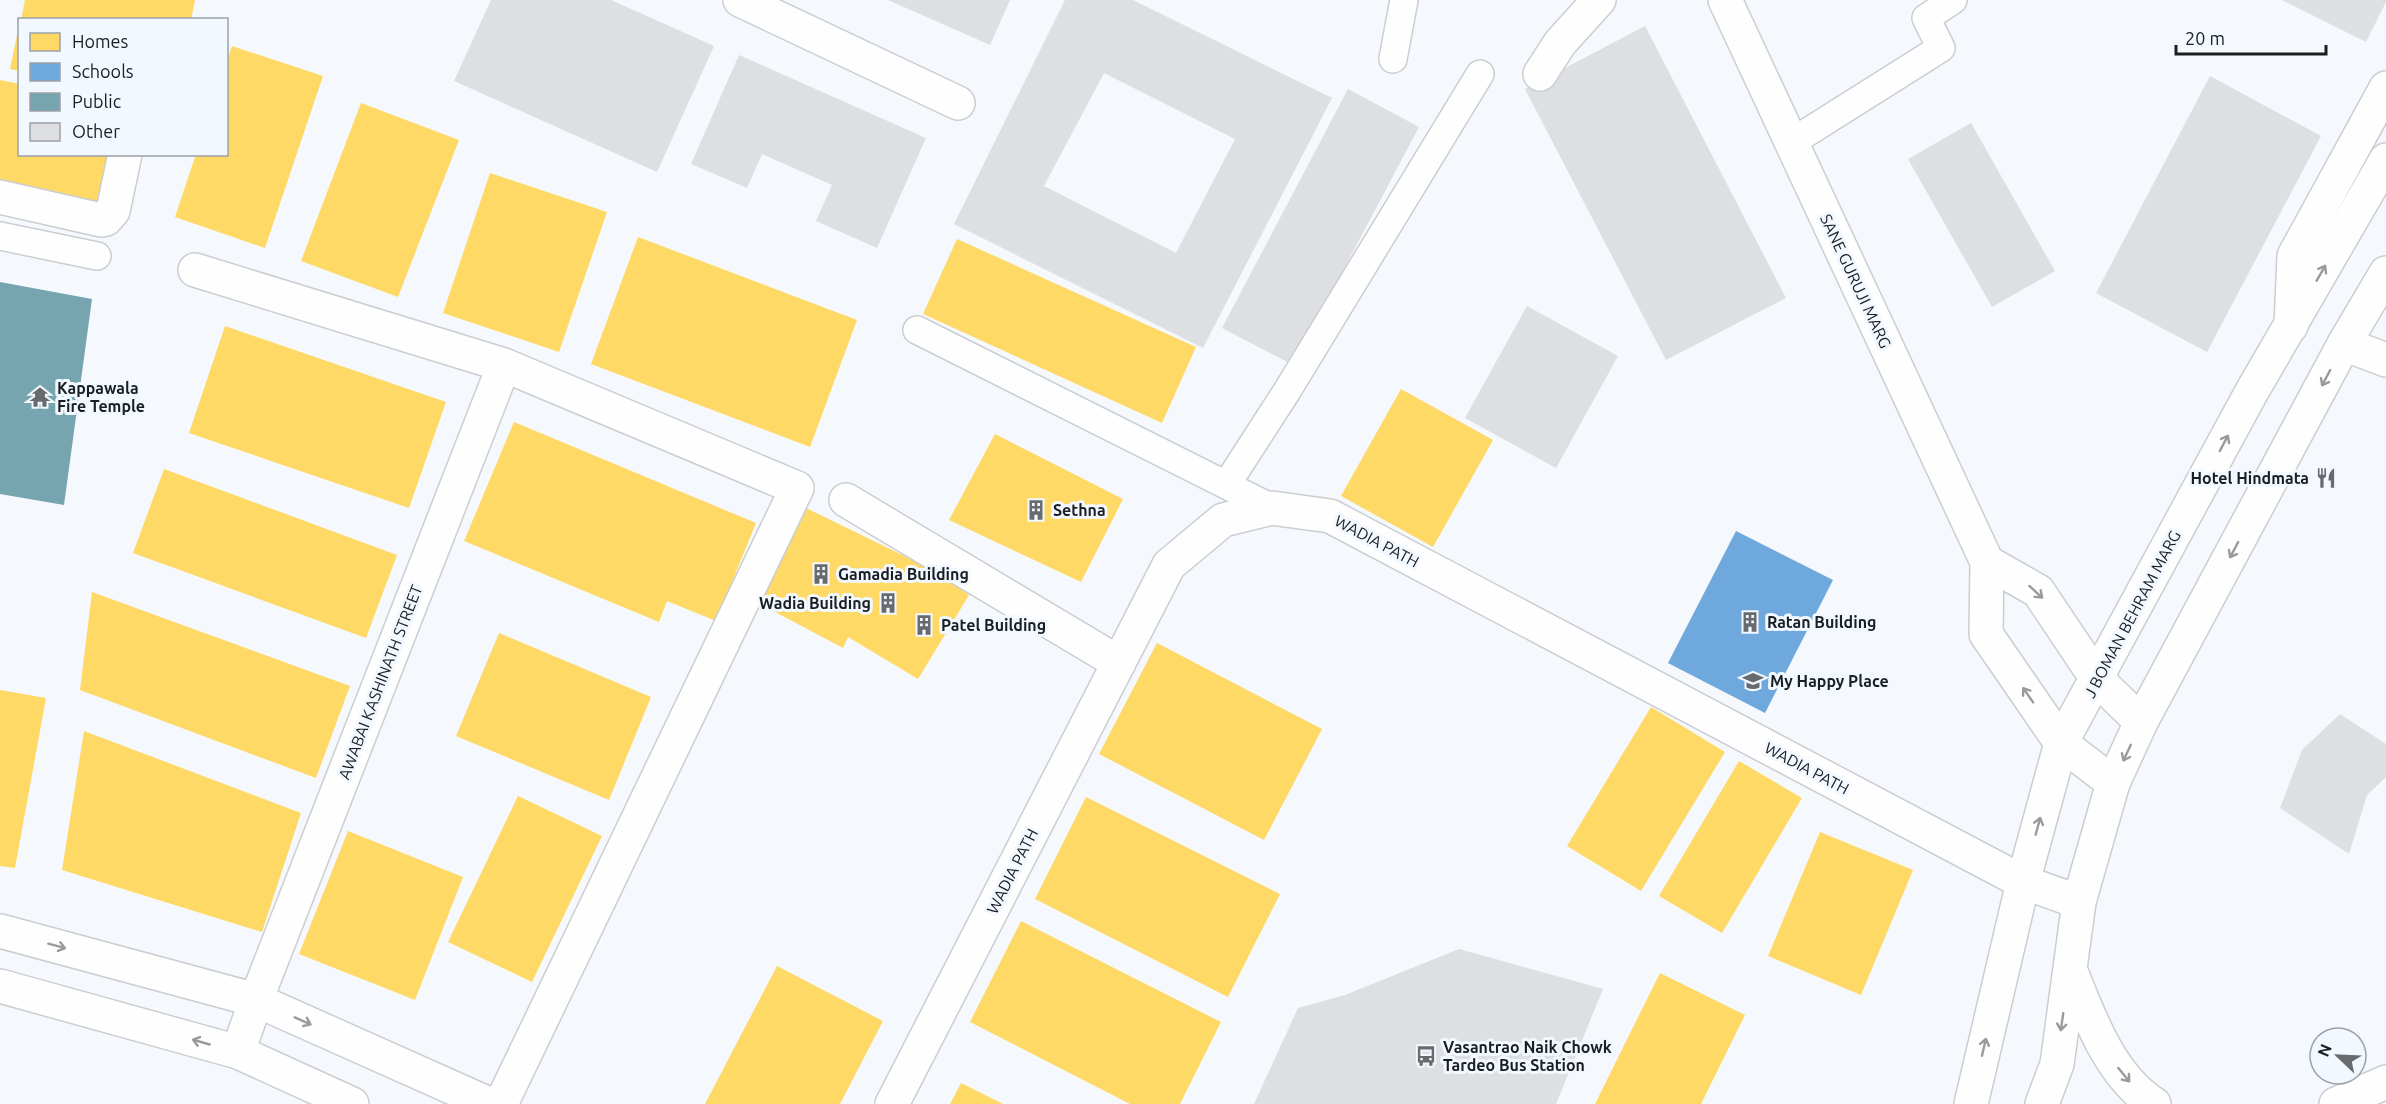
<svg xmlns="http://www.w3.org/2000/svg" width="2386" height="1104" font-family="Ubuntu,sans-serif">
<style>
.homes{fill:#ffd966}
.schools{fill:#6fa8dc}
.public{fill:#76a5af}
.building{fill:#dddfe2;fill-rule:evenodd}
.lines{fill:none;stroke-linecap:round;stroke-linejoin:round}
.service-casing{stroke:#cbced1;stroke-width:30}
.minor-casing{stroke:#cbced1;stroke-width:36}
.secondary-casing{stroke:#cbced1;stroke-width:36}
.primary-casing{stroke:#cbced1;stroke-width:36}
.service{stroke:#fefeff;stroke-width:27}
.minor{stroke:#fefeff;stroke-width:33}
.secondary{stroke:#fefeff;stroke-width:33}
.primary{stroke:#fefeff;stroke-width:33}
.oneway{stroke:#989a9c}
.labels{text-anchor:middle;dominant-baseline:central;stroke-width:6;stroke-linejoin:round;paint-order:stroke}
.street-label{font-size:16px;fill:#1c1f22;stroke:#f2f8ff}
.poi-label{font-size:16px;font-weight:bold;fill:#1c1f22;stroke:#f2f8ff;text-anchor:start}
</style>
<rect width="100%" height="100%" fill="#f5f8fc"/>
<path class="homes" d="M 25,0 L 195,0 L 191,20 L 21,20 Z
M 18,30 L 20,30 L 20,71 L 10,69 Z
M 232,46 L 323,76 L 265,248 L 175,217 L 196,154 L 226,154 L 226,63 Z
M 0,80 L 20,84 L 20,154 L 118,154 L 105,212 L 0,189 Z
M 361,103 L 459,140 L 398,297 L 301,261 Z
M 490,173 L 607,212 L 559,352 L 443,313 Z
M 638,237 L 857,320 L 810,447 L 591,364 Z
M 957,239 L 1196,347 L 1162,423 L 923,314 Z
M 225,326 L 446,402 L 409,508 L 189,433 Z
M 1401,389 L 1493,440 L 1433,547 L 1341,496 Z
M 514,422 L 756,523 L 716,621 L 667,601 L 659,622 L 464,541 Z
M 995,434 L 1123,499 L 1081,582 L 949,520 Z
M 164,469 L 397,555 L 366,638 L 133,553 Z
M 802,506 L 929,568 L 969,595 L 918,679 L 848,637 L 843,648 L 747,597 Z
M 92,592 L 350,686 L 316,778 L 80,690 Z
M 499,633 L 651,697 L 609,800 L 456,736 Z
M 1157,643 L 1322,729 L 1264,840 L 1099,754 Z
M 0,690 L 46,698 L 15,868 L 0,866 Z
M 1651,707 L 1725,752 L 1641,891 L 1567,846 Z
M 84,731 L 301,813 L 262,932 L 62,870 Z
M 1739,761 L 1802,798 L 1722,933 L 1659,896 Z
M 518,796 L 602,836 L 532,982 L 448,942 Z
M 1086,797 L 1280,894 L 1228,997 L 1035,899 Z
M 348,831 L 463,877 L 415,1000 L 299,954 Z
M 1820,832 L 1913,870 L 1861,995 L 1768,956 Z
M 1021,921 L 1221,1022 L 1180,1104 L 1130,1104 L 970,1022 Z
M 777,966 L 883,1021 L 840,1104 L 705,1104 Z
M 1660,973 L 1745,1015 L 1701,1104 L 1595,1104 Z
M 961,1083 L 1003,1104 L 950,1104 Z"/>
<path class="schools" d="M 1736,531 L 1833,580 L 1765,713 L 1668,663 Z"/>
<path class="public" d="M 0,282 L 92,299 L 64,505 L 0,494 Z"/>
<path class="building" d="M 491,0 L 611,0 L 714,46 L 657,172 L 454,81 Z
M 888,0 L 1010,0 L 990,45 Z
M 1065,0 L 1133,0 L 1332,98 L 1203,348 L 954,224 ZM 1104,73 L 1235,139 L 1176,253 L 1044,186 Z
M 2282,0 L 2386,0 L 2386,2 L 2366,42 Z
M 1645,26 L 1786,298 L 1666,360 L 1525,89 Z
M 739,55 L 926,138 L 877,248 L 816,221 L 832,185 L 762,154 L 747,188 L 691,164 Z
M 2210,76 L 2321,136 L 2207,352 L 2096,293 Z
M 1348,89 L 1419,127 L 1293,365 L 1222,328 Z
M 1971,123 L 2055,271 L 1992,307 L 1908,159 Z
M 1527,306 L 1618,356 L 1556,468 L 1465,418 Z
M 2340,714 L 2386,744 L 2386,777 L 2367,795 L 2349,854 L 2280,808 L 2302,750 Z
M 1459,949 L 1603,989 L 1556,1104 L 1254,1104 L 1298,1008 L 1345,995 Z"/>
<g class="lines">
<g class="service-casing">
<path id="service" d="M 1393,59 L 1404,0
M 1792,142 L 1941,48 L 1926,18 L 1953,0
M 0,236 L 97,256
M 917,330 L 1272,508
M 1227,484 L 1287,391 L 1480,74"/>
</g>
<g class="minor-casing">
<path id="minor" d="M 740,0 L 958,103
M 1725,0 L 1987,562 L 1986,634 L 2061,743 L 2113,783
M 1540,74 L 1560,43 L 1599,0
M 0,197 L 101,220 L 106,219 L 113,211 L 125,154
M 195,270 L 504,365 L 797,488 L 501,1104
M 2291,326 L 2294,256 L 2386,88
M 2344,344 L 2386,360
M 846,500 L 1119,663
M 1987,562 L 2038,591 L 2097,679 L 2141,722
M 238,1052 L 256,1000 L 504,365
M 892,1104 L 1169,565 L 1223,520 L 1272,508 L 1330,516 L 2023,882 L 2079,902"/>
</g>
<g class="secondary-casing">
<path id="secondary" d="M 2336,1104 L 2386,1082"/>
</g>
<g class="primary-casing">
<path id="primary" d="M 0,931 L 256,1000 L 489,1104
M 2070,969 C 2089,1016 2109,1075 2154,1104
M 0,986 L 238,1052 L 352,1104
M 1971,1104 L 2023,882 L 2061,743 L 2251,393 L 2386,160
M 2042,1104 L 2057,1064 L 2079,902 L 2113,783 L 2141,722 L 2344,344 L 2386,273"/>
</g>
<use href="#service" class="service"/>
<use href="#minor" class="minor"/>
<use href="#secondary" class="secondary"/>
<use href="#primary" class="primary"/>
</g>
<defs><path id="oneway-shaft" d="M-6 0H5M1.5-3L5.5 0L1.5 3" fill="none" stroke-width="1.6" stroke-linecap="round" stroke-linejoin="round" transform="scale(1.5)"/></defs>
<g class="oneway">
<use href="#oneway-shaft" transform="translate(2321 273) rotate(-60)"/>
<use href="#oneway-shaft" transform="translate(2326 378) rotate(118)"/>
<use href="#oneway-shaft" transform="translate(2224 443) rotate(-62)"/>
<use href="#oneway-shaft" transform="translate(2234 550) rotate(118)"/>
<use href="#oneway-shaft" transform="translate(2036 592) rotate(42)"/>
<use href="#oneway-shaft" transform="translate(2028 695) rotate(-125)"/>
<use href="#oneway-shaft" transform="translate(2127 753) rotate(115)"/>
<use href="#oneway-shaft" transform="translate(2038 826) rotate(-75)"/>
<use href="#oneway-shaft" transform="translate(57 946) rotate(15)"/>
<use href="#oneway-shaft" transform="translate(303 1021) rotate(24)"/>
<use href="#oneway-shaft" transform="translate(2062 1022) rotate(98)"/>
<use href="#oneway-shaft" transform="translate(201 1042) rotate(-164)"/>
<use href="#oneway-shaft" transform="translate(1984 1047) rotate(-77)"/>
<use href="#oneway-shaft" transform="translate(2124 1075) rotate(51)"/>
</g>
<defs>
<g id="temple-bare" transform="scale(1.62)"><path d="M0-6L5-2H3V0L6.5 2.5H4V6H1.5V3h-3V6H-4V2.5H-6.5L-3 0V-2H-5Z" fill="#686b6e" stroke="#f2f8ff" stroke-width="2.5" paint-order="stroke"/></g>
<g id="restaurant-bare" transform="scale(1.62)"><path d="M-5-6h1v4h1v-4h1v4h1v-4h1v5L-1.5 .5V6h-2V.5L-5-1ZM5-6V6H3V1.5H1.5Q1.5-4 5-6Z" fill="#686b6e" stroke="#f2f8ff" stroke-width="2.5" paint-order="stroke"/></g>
<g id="building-bare" transform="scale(1.62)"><path d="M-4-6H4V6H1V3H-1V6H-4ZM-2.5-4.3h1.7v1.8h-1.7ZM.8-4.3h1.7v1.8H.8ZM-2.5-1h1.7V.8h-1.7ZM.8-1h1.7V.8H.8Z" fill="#686b6e" stroke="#f2f8ff" stroke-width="2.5" paint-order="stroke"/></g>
<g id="school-bare" transform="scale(1.62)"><path d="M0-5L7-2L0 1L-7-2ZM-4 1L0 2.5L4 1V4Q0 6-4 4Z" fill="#686b6e" stroke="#f2f8ff" stroke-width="2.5" paint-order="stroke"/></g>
<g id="bus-bare" transform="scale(1.62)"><path d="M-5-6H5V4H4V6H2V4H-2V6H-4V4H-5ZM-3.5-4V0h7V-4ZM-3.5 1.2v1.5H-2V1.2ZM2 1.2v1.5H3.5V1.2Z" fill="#686b6e" stroke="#f2f8ff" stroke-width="2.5" paint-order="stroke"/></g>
</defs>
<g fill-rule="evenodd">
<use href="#temple-bare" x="40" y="397"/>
<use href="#restaurant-bare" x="2326" y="478"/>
<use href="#building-bare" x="1036" y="510"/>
<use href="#building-bare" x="821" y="574"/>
<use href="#building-bare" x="888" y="603"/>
<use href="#building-bare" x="1750" y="622"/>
<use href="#building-bare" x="924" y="625"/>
<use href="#school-bare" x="1753" y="681"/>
<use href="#bus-bare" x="1426" y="1056"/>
</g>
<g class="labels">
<g class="street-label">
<text transform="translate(1856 281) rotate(65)">SANE GURUJI MARG</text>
<text transform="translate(1377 541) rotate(28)">WADIA PATH</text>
<text transform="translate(2132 614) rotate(-62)">J BOMAN BEHRAM MARG</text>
<text transform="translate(380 682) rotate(-69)">AWABAI KASHINATH STREET</text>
<text transform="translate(1807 768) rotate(28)">WADIA PATH</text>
<text transform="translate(1012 871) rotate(-63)">WADIA PATH</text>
</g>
<g class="poi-label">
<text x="57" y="388">Kappawala<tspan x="57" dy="18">Fire Temple</tspan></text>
<text x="2309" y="478" text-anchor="end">Hotel Hindmata</text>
<text x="1053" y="510">Sethna</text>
<text x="838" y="574">Gamadia Building</text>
<text x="871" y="603" text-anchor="end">Wadia Building</text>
<text x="1767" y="622">Ratan Building</text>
<text x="941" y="625">Patel Building</text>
<text x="1770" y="681">My Happy Place</text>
<text x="1443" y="1047">Vasantrao Naik Chowk<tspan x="1443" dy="18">Tardeo Bus Station</tspan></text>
</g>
</g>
<rect x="18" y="18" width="210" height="138" fill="#f2f8ff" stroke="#9ca1a7" stroke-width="1.5"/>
<rect x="30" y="33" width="30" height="18" fill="#ffd966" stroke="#9ca1a7" stroke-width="1.5"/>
<text x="72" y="48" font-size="18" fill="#1c1f22">Homes</text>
<rect x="30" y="63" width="30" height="18" fill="#6fa8dc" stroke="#9ca1a7" stroke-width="1.5"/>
<text x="72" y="78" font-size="18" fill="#1c1f22">Schools</text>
<rect x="30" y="93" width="30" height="18" fill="#76a5af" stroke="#9ca1a7" stroke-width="1.5"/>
<text x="72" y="108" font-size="18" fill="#1c1f22">Public</text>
<rect x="30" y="123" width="30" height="18" fill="#dddfe2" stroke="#9ca1a7" stroke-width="1.5"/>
<text x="72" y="138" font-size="18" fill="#1c1f22">Other</text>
<g transform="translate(2338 1056) rotate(293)"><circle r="28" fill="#f2f8ff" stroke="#9ca1a7" stroke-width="1.5"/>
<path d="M0-4.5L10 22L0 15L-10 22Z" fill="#686b6e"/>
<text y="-9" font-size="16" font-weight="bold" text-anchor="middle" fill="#1c1f22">N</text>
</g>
<path d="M2176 45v9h150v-9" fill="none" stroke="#1c1f22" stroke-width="3"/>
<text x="2185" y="45" font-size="18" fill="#1c1f22" stroke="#f2f8ff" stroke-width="4.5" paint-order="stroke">20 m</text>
</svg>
